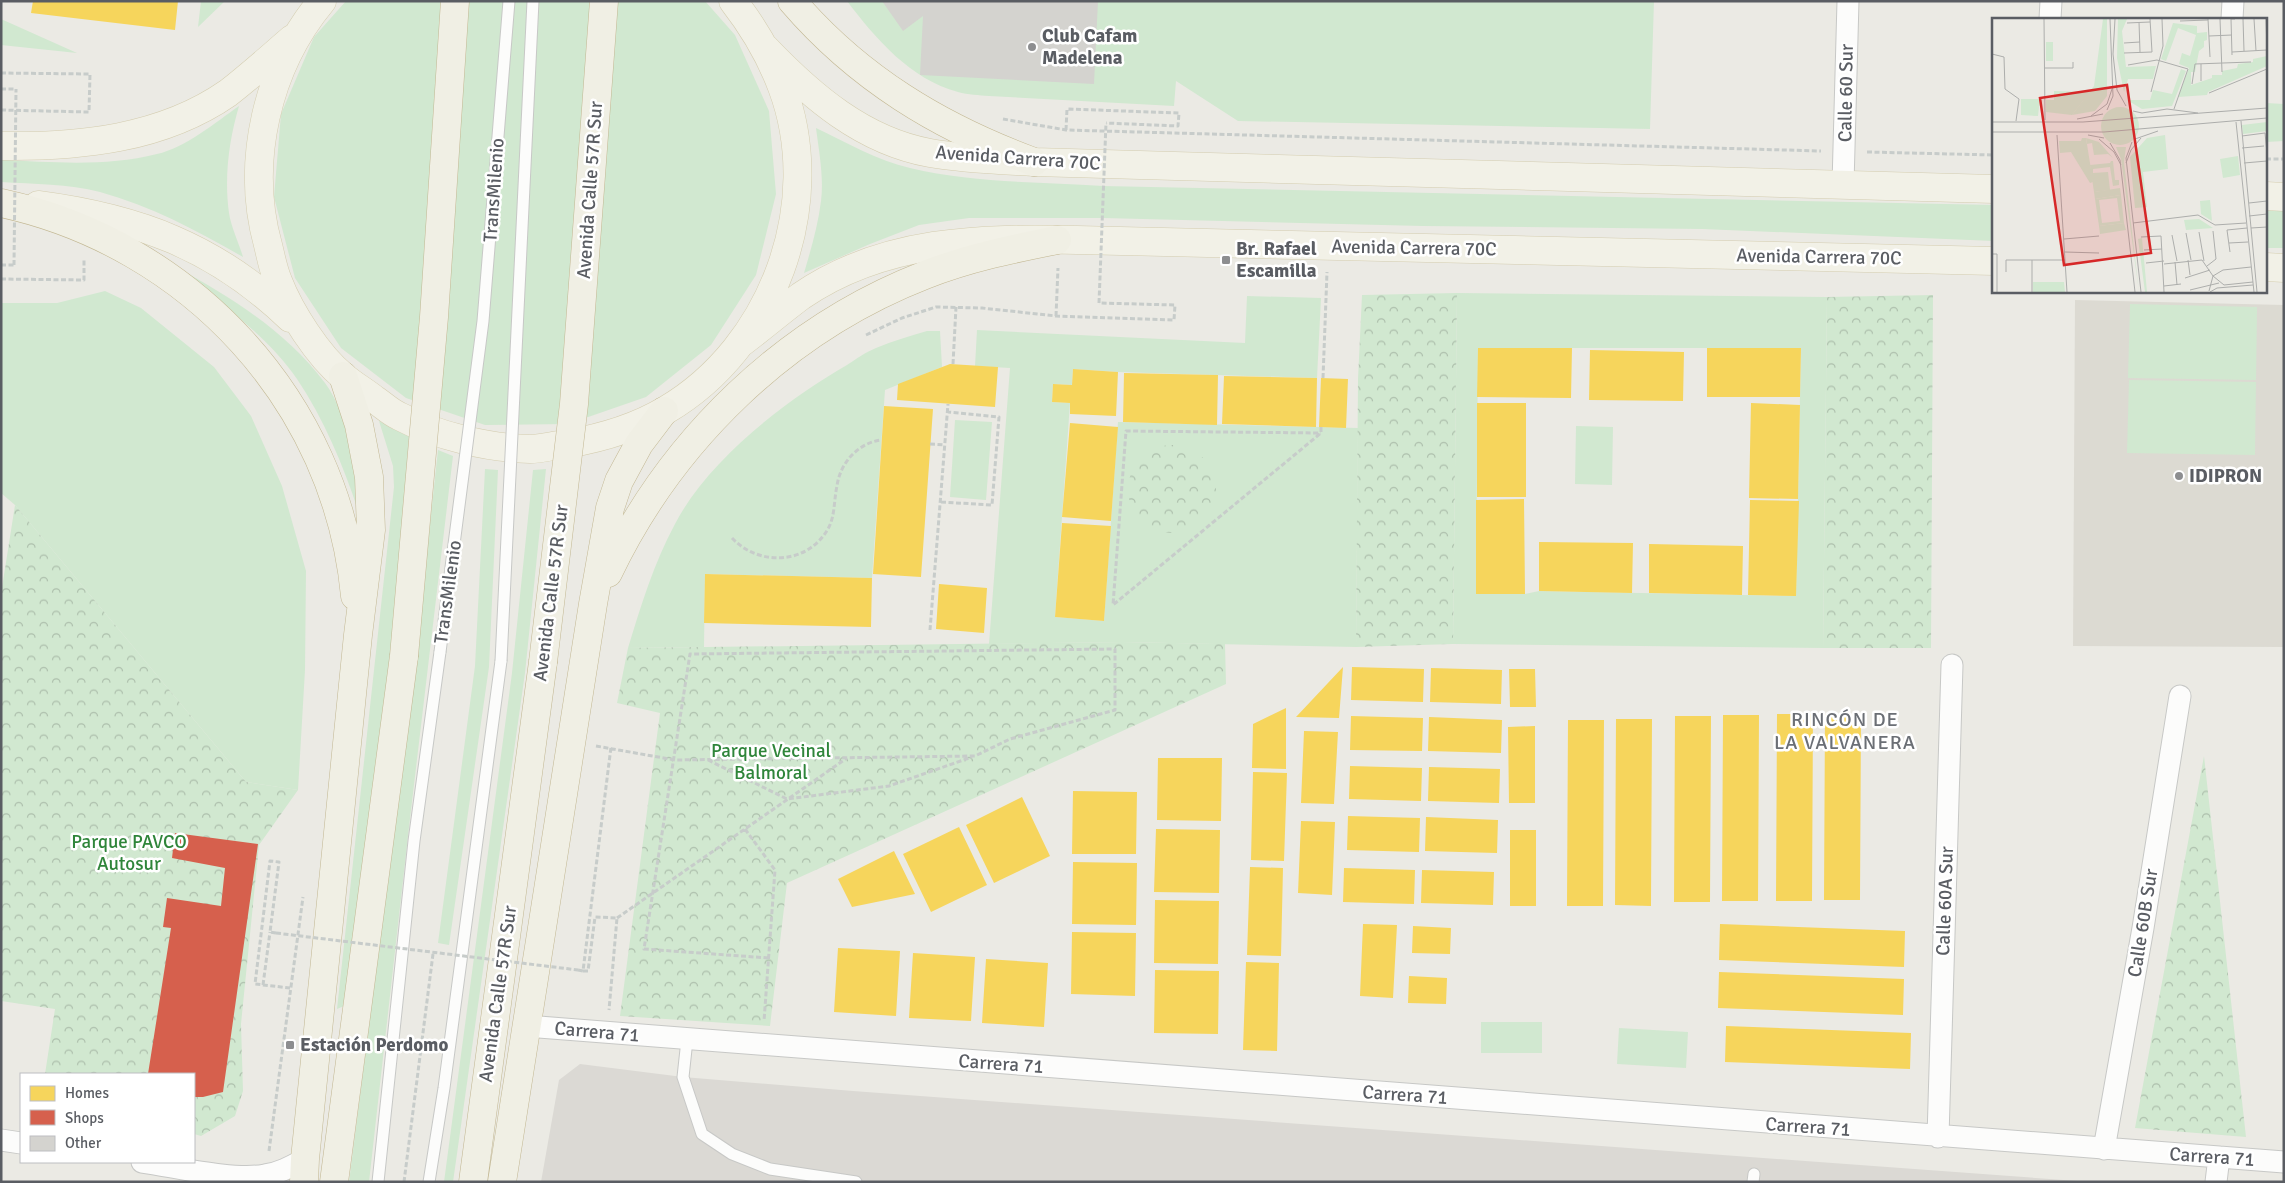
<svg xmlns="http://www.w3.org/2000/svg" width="2285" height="1183" font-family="Signika,sans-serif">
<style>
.industrial{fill:#dbd9d4}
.education{fill:#dcdad2}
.grass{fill:#d1e8d0;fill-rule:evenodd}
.forest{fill:url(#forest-crowns)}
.homes{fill:#f6d55c}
.shops{fill:#d6604d}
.building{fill:#d4d3cf}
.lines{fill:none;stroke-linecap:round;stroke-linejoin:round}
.service-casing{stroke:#c7c8c6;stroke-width:13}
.minor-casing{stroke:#c7c8c6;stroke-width:23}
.primary-casing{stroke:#d4cdb0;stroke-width:29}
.trunk-casing{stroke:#c2b792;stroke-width:29}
.path{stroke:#c7ccca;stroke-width:3;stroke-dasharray:5 2.5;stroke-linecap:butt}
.service{stroke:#fcfcfb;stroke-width:11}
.minor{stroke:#fcfcfb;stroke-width:21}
.primary{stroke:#f2f1e7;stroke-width:28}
.trunk{stroke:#f0efe4;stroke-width:28}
.service-bridge-casing{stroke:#c7c8c6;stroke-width:13;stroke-linecap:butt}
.trunk-bridge-casing{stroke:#c2b792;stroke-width:29;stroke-linecap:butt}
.path-bridge{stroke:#c7ccca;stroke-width:3;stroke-dasharray:5 2.5;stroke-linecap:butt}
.service-bridge{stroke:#fcfcfb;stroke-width:11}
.trunk-bridge{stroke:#f0efe4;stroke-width:28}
.poi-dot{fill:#8d8e90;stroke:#fff;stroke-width:2}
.labels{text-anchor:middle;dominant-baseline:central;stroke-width:5;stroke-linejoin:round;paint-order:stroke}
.poi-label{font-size:19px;font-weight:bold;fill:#5a5d63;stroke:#fff;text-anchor:start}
.street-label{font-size:19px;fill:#5a5d63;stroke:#fff}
.park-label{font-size:19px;fill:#2f853a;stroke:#fff}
.neighbourhood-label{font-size:20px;letter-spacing:1px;fill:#6b6f75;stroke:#fff}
.inset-road{fill:none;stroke:#adaeac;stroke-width:1}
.view{fill:#d62828;fill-opacity:0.15;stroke:#d62828;stroke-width:2.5}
.inset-edge{fill:none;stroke:#5a5d63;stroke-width:2.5}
</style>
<defs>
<pattern id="forest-crowns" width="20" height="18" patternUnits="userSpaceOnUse" patternTransform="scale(1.25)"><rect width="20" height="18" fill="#d1e8d0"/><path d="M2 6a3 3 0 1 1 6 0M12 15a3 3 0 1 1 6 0" fill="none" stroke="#adbfac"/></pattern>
</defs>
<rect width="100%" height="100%" fill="#ebeae4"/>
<path class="industrial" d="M 580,1064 L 683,1077 L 853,1091 L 2091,1182 L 541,1182 L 559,1080 Z"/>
<path class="education" d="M 2075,300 L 2284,305 L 2284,647 L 2073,646 Z"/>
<path class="grass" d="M 201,1 L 225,1 L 198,27 Z
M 346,1 L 705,1 L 735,35 L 769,111 L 776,194 L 756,275 L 711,345 L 646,397 L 568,424 L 485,425 L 406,398 L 341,348 L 295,278 L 274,197 L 281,114 L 314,37 Z
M 847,1 L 1654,1 L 1650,129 L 1238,121 L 1176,81 L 1174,106 L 989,96 C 979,95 968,95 958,92 C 910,79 876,39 847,1 Z
M 1,19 L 77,53 L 1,45 Z
M 2266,103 L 2284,104 L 2284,141 L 2266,142 Z
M 239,106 C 229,140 224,177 229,213 C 231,227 239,243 243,257 C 198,231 151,206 100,192 C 68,184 34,184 1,182 L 1,160 C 53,162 106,167 157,154 C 185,148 216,122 239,106 Z
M 816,128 C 846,142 878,161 910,168 C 973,183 1039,182 1103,186 L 1994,205 L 1994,241 L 1702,229 L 1423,226 L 1103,218 L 969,218 L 919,225 L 870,244 L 804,273 C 811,249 818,226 821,201 C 824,177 819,152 816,128 Z
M 2266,209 L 2284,209 L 2284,248 L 2266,248 Z
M 178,268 C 232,298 287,332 325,383 C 337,399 345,422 351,442 C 358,464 358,488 358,510 C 343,465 324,419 297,379 C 267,335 218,302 178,268 Z
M 105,291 L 141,308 L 214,367 L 251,416 L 282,486 L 306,571 L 305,670 L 298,790 L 246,782 L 15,505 L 1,493 L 1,303 L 57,303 Z
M 1457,293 L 1827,297 L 1823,648 L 1453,644 ZM 1478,348 L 1801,348 L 1796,596 L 1539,591 L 1525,594 L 1476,594 Z
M 1247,296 L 1321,298 L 1317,378 L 1118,372 L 1073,369 L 1072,385 L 1053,384 L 1052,402 L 1070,403 L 1055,617 L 1104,621 L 1118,422 L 1358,428 L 1356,647 L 1123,642 L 989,644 L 1010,368 L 975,366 L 977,330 L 1245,343 Z
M 2130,304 L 2257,307 L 2256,380 L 2128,378 Z
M 927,331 L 940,331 L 942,367 L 885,390 L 872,578 L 705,574 L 704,647 L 628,648 C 641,605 654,563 675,524 C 708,460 786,400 847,365 C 856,359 866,352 876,348 C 893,341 910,336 927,331 Z
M 2129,380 L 2256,382 L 2255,455 L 2127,453 Z
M 955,420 L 992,422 L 986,500 L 950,497 Z
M 379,421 L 409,435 L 392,670 L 344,1006 L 337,1009 L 394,487 L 393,466 Z
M 1576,426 L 1613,427 L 1612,485 L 1575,484 Z
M 438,450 L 453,456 L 409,827 L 369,1182 L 349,1182 L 414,672 Z
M 485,469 L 498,470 L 489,667 L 449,945 L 438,943 L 475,666 Z
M 546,469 L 525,673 L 453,1182 L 444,1182 L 512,673 L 533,470 Z
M 1481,1022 L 1542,1022 L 1542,1053 L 1481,1053 Z
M 1619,1028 L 1688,1032 L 1686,1068 L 1617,1064 Z"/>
<path class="forest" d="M 1457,293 L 1453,644 L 1356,647 L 1358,379 L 1362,295 Z
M 1933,295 L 1931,648 L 1823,648 L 1827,297 Z
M1128 489a44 44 0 1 1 88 0a44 44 0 1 1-88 0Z
M 15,505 L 246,782 L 298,790 L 259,845 L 241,1024 L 243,1091 L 235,1116 L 201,1136 L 194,1134 L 194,1074 L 45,1074 L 55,1009 L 1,1001 L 1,594 Z
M 1123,642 L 1225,644 L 1226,684 L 787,883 L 770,1026 L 620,1016 L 660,713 L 617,703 L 628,648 Z
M 2204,756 L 2246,1137 L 2135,1128 Z"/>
<path class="homes" d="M 33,1 L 178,1 L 175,30 L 31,13 Z
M 1478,348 L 1572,348 L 1571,398 L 1477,397 Z
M 1707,348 L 1801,348 L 1800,397 L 1707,397 Z
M 1590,350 L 1684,352 L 1683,401 L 1589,400 Z
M 950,364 L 998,367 L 995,407 L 897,400 L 898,384 Z
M 1073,369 L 1118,372 L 1116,416 L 1070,414 L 1070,403 L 1052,402 L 1053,384 L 1072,385 Z
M 1124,373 L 1218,375 L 1217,425 L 1123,422 Z
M 1224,376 L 1317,378 L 1316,427 L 1222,424 Z
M 1321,378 L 1348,379 L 1346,428 L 1319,427 Z
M 1477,403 L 1526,403 L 1526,497 L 1477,497 Z
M 1751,403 L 1800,405 L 1798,499 L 1749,498 Z
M 884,406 L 933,409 L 921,577 L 873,574 Z
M 1070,423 L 1118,427 L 1111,521 L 1062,517 Z
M 1524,499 L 1525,594 L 1476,594 L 1476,500 Z
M 1750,500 L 1799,501 L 1796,596 L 1748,595 Z
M 1062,523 L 1111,526 L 1104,621 L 1055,617 Z
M 1539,542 L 1633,543 L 1632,593 L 1539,591 Z
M 1649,544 L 1743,546 L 1742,595 L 1649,593 Z
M 705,574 L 872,578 L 871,627 L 704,623 Z
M 939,584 L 987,588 L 984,633 L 936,629 Z
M 1343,667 L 1339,718 L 1296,717 Z
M 1352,667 L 1424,669 L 1423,702 L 1351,700 Z
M 1431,668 L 1502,670 L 1501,704 L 1430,702 Z
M 1509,669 L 1535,669 L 1536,707 L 1510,707 Z
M 1286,708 L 1286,769 L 1252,768 L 1253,724 Z
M 1777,714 L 1813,714 L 1812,901 L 1776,901 Z
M 1825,714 L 1861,714 L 1860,900 L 1824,900 Z
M 1723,715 L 1759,715 L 1758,901 L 1722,901 Z
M 1351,716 L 1423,718 L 1422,751 L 1350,750 Z
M 1675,716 L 1711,716 L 1710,902 L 1674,902 Z
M 1429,717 L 1502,720 L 1501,753 L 1428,751 Z
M 1616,719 L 1652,719 L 1651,906 L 1615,905 Z
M 1568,720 L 1604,720 L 1603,906 L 1567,906 Z
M 1535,726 L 1535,803 L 1509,803 L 1508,727 Z
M 1304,731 L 1338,732 L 1334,804 L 1301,803 Z
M 1158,758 L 1222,758 L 1221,821 L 1157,820 Z
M 1350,766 L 1422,768 L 1421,801 L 1349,799 Z
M 1429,767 L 1500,769 L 1499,803 L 1428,801 Z
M 1253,772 L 1287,773 L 1284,861 L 1251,860 Z
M 1073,791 L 1137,792 L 1136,854 L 1072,854 Z
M 1022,797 L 1050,856 L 994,883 L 966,825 Z
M 1348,816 L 1420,818 L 1419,852 L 1347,850 Z
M 1426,817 L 1498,820 L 1497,853 L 1425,851 Z
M 1301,821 L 1335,822 L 1332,895 L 1298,893 Z
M 959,827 L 987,885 L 931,912 L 903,854 Z
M 1156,829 L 1220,830 L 1219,893 L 1154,892 Z
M 1510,830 L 1536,830 L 1536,906 L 1510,906 Z
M 894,851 L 915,894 L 852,907 L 838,879 Z
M 1073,862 L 1137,863 L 1136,925 L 1072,924 Z
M 1250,867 L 1283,868 L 1281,956 L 1247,955 Z
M 1344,868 L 1415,870 L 1414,904 L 1343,902 Z
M 1422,870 L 1494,872 L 1493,905 L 1421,903 Z
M 1155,900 L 1219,901 L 1218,964 L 1154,963 Z
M 1363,924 L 1397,925 L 1393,998 L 1360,996 Z
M 1720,924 L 1905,931 L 1904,967 L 1719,960 Z
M 1413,926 L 1451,928 L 1450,954 L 1412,953 Z
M 1072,932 L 1136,933 L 1135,996 L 1071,994 Z
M 838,948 L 900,951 L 896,1016 L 834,1012 Z
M 913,953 L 975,957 L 971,1021 L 909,1018 Z
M 986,959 L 1048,963 L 1044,1027 L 982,1023 Z
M 1246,962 L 1279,963 L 1277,1051 L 1243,1050 Z
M 1155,970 L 1219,971 L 1218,1034 L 1154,1033 Z
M 1719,972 L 1904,979 L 1903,1015 L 1718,1008 Z
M 1409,976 L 1447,978 L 1446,1004 L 1408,1003 Z
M 1726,1026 L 1911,1033 L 1910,1069 L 1725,1062 Z"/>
<path class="shops" d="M 175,833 L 258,844 L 223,1092 L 203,1097 L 194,1097 L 194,1074 L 148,1074 L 171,928 L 163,927 L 167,898 L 221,906 L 225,868 L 172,858 Z"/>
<path class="building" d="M 882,1 L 1098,1 L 1094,84 L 920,75 L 923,16 L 903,31 Z"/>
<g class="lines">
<g class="service-casing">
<path id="service" d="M 687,1040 L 683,1077 L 702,1134 L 732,1154 L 770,1169 L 856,1182
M 378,1182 L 414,841 L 440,652
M 429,1182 L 444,1088 L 501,661
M 1753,1182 L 1754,1174"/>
</g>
<g class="minor-casing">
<path id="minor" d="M 2050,19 L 2051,1
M 2232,19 L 2233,1
M 1843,184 L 1848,1
M 526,1026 L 2284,1162
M 1938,1137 L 1952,665
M 1,1140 L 21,1143
M 2104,1149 L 2143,928 L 2180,696
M 142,1162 C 177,1167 233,1181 265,1175 C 280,1173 292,1166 305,1159
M 2216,1182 L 2219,1157"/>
</g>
<g class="primary-casing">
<path id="primary" d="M 322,1 C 267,67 245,162 268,245 C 271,257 273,269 278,281 C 290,312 318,356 344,377 C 353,385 364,391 374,399 C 382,404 390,412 399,416 C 437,436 488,448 530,449 C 542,449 555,445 567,444 C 601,438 636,428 666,410 C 773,347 826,204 782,87 C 770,55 754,28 733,1
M 765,48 C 811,96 863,141 930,153 C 964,159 999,160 1034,162 L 1994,189
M 1,146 C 79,147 162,139 228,93 C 250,76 271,57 292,39
M 2266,196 L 2284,197
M 38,205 C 138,218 216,247 290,318
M 2266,267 L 2284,268
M 741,343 C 761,328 781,311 801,296 C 884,239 981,238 1077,240 L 1994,261"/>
</g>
<g class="trunk-casing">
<path id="trunk" d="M 792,1 C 858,78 939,127 1034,162
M 1,203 C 190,244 337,401 355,596
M 608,573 C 672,439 786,329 925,275 C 968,258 1012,249 1057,240
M 304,1182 L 305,1159 L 358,635 L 371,530 L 369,477 L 359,425 L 343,376
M 334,1182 L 404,656
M 473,1182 L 543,662
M 502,1182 L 593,604 L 610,508 L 619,481 L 639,444 L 664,411"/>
</g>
<path class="path" d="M 1,73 L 90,74 L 89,112 L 1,110
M 1,89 L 16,89
M 1003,119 L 1066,130 L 1821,151
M 1066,130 L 1067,109 L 1179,113 L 1178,126 L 1106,123
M 1867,152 L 1994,155
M 2266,159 L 2284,159
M 1,265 L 14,265
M 1,279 L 84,280 L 84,258
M 1056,316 L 1058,268
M 866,335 L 902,318 L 936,307 L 982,308 L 1056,316 L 1174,320 L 1175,305 L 1099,303
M 953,364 L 956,307
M 1323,378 L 1327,272
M 1321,427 L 1321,433 L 1113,605 L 1126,431 L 1321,433
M 930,444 L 945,445
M 941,502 L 992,505 L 999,417 L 948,412
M 732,538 C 759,567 809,565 829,527 C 835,515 834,499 837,486 C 840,463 858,443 881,440
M 930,630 L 948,404
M 596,746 L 675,760 L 975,756 L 1010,739 L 1115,710 L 1115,649 L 690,654 L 644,949 L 769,958
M 708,760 L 787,799 L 889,786 L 972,757
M 745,829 L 775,870 L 764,1021
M 617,918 L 847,758
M 276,933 L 270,932 L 279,862 L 270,861 L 255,984 L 290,988
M 578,970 L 583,971 L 611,747
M 583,971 L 588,971 L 595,917 L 617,918 L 609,1010
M 263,985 L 270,932
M 269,1151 L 303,897
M 404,1182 L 433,954"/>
<use href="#service" class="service"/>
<use href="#minor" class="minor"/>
<use href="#primary" class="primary"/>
<use href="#trunk" class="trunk"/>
<g class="service-bridge-casing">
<path id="service-bridge" d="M 440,652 L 483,321 L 509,1
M 501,661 L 533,1"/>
</g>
<g class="trunk-bridge-casing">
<path id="trunk-bridge" d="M 404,656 L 434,317 L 455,1
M 543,662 L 574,404 L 604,1"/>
</g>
<path class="path-bridge" d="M 14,265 L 16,89
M 1099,303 L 1106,123
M 276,933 L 578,970"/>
<use href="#service-bridge" class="service-bridge"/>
<use href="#trunk-bridge" class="trunk-bridge"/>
</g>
<g class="poi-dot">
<circle cx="1032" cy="47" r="5"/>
<rect x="1221" y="255" width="10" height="10" rx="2.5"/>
<circle cx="2179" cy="476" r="5"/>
<rect x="285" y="1040" width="10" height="10" rx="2.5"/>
</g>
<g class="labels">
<g class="poi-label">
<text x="1042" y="36">Club Cafam<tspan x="1042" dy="22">Madelena</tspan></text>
<text x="1236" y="249">Br. Rafael<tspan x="1236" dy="22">Escamilla</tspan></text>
<text x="2189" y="476">IDIPRON</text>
<text x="300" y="1045">Estación Perdomo</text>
</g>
<g class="street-label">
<text transform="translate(1846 93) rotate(-89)">Calle 60 Sur</text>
<text transform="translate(1018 158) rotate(4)">Avenida Carrera 70C</text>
<text transform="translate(494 190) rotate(-86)">TransMilenio</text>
<text transform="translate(590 190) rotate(-86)">Avenida Calle 57R Sur</text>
<text transform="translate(1414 248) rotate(1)">Avenida Carrera 70C</text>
<text transform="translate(1819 257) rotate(1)">Avenida Carrera 70C</text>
<text transform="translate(448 592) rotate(-82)">TransMilenio</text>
<text transform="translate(551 593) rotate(-83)">Avenida Calle 57R Sur</text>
<text transform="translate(1945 901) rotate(-88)">Calle 60A Sur</text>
<text transform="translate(2143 923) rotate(-81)">Calle 60B Sur</text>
<text transform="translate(498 994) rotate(-82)">Avenida Calle 57R Sur</text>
<text transform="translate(597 1032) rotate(5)">Carrera 71</text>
<text transform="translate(1001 1064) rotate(4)">Carrera 71</text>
<text transform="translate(1405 1095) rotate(4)">Carrera 71</text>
<text transform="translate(1808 1127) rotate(4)">Carrera 71</text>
<text transform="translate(2212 1157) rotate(4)">Carrera 71</text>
</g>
<g class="park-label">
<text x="771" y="751">Parque Vecinal<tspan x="771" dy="22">Balmoral</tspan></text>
<text x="129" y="842">Parque PAVCO<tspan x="129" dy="22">Autosur</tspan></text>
</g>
<g class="neighbourhood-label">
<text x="1845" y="719">RINCÓN DE<tspan x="1845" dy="23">LA VALVANERA</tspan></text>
</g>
</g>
<g transform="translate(1992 18)">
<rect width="275" height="275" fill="#ebeae4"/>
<path d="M 111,1 L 115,1 L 115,78 L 103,93 L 80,97 L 102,68 ZM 126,1 L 135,1 L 130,13 L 134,49 L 164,48 L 161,61 L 136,61 L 132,74 L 125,40 ZM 181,5 L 205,8 L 205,15 L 215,14 L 215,22 L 212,23 L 212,29 L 207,33 L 203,54 L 199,54 L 199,67 L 220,60 L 220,57 L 230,57 L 230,53 L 245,50 L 246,46 L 261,44 L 261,41 L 275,38 L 275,48 L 216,74 L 215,77 L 186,79 L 197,50 L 187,46 L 190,35 L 198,38 L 204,17 L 186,10 L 174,43 L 169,41 ZM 189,51 L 194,53 L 180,88 L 150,91 L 135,82 L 158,82 L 161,72 L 180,76 ZM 29,81 L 48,81 L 46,98 L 29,97 ZM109 108a19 19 0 1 1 38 0a19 19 0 1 1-38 0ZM 173,117 L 176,151 L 151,154 L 155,189 L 143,190 L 138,139 L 155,120 ZM 94,120 L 107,124 L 121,140 L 116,136 L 102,137 L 100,125 L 95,126 ZM 124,129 L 134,129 L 132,144 L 147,274 L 129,141 ZM 119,143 L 121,143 L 123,162 L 127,162 L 127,167 L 121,168 L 118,149 L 101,151 L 101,155 L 116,154 L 118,172 L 102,174 L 98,147 L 118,145 ZM 129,177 L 132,205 L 107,208 L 103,181 ZM 125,180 L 128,203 L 110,205 L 107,182 ZM 150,220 L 155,274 L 153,274 L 146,221 Z" fill="#d1e8d0" fill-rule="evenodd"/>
<path d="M 54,24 L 61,24 L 61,43 L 54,43 ZM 62,73 L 98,74 L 80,97 L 54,94 L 54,82 L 62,82 ZM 275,104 L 275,113 L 251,116 L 250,107 ZM 90,120 L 94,120 L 101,164 L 98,165 L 79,134 L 68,135 L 67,123 L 89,123 ZM 246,138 L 248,157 L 231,160 L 228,141 ZM 128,170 L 129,177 L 103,181 L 102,174 ZM 218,182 L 220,203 L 209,196 L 208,183 ZM 207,201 L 221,210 L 194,212 L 192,202 ZM 132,205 L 134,212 L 108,216 L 107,208 ZM 41,264 L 72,264 L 73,274 L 41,274 Z" fill="#d1e8d0"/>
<path class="inset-road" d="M 52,1 L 53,102M 123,1 L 121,36 L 125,72 L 134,88M 216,1 L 218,39M 228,1 L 230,54M 251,1 L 252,33M 262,1 L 264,33M 188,3 L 216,2M 147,4 L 148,34M 135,5 L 158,4M 217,18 L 240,17M 132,25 L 148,24M 240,34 L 275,32 L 274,1M 132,35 L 160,34 L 158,1M 0,36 L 12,39 L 13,71 L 27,81 L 24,103M 240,37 L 239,1 L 243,1M 209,46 L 209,63M 136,47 L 165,42 L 196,51 L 182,91M 52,50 L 81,50 L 81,44M 200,66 L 203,46 L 259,44M 159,74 L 171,28 L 170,1M 217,75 L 275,51M 115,92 L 121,78 L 118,1M 141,93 L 150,95 L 175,91 L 206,95M 99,98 L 115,86 L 121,68M 85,101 L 111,96M 249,103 L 265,274M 0,104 L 91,104 L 275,90M 244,104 L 262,274M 0,114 L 112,114 L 275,100M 65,117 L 75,274M 96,117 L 112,120M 250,118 L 273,115 L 275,135M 107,121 L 122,134 L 129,147M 143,121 L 166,113M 140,124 L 134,140 L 149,274M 118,125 L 128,142 L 143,274M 250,130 L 272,128M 134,145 L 139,132 L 149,120M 252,145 L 275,143M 257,185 L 275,183M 257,198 L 275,196M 141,205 L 206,197 L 223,207 L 254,205M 259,210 L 275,209M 207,214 L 212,243M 194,215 L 199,242M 180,217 L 185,243M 149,219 L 169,218 L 172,274M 72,221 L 107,218M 237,225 L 256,224M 152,232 L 170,231M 73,234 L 107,235M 238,234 L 235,212 L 255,210M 0,236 L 5,236 L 5,274M 196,242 L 198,257M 210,242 L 221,258 L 217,273M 183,244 L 185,267M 154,245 L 172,243M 172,246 L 210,242M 215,248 L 224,241 L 221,213M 14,254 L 14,242 L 73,242M 221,258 L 232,267 L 261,264M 221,258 L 231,252 L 259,249M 193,260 L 218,252M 172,268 L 189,266M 198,272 L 227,265M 40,274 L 40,242M 218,274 L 225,270 L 261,267"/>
<path class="view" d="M 135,67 L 159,235 L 72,247 L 48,80 Z"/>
<rect width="275" height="275" class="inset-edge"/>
</g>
<rect width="2285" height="1183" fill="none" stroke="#5a5d63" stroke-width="5"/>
<rect x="20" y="1073" width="175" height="90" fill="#ffffff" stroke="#bdbec1"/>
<rect x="30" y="1086" width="25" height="15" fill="#f6d55c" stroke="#bdbec1"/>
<text x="65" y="1098" font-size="15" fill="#5a5d63">Homes</text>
<rect x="30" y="1110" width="25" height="15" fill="#d6604d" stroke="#bdbec1"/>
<text x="65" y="1123" font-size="15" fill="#5a5d63">Shops</text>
<rect x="30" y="1136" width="25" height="15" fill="#d4d3cf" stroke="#bdbec1"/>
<text x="65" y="1148" font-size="15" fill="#5a5d63">Other</text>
</svg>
